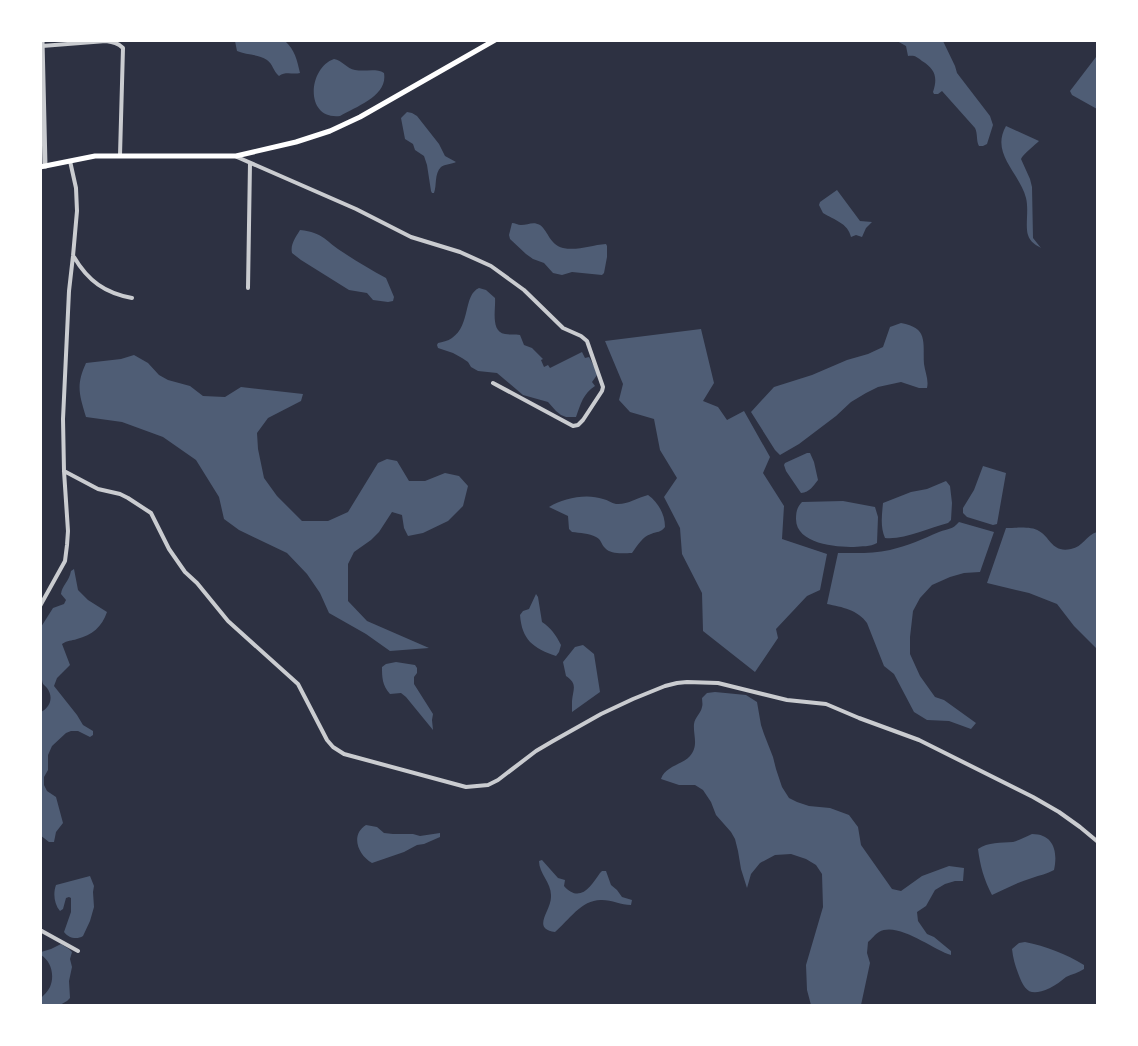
<svg xmlns="http://www.w3.org/2000/svg" width="1138" height="1046" font-family="'Exo 2',sans-serif">
<style>
.water{fill:#4f5d75}
.lines{fill:none;stroke-linecap:round;stroke-linejoin:round}
.minor{stroke:#caccd0;stroke-width:4}
.tertiary{stroke:#caccd0;stroke-width:5}
.secondary{stroke:#fff;stroke-width:5}
</style>
<rect width="100%" height="100%" fill="#2d3142"/>
<path class="water" d="M 235,41 L 285,41 C 295,50 297,60 300,73 C 293,75 286,71 279,76 C 273,71 273,64 267,60 C 258,54 246,55 237,51 Z
M 897,41 L 943,41 L 955,66 L 957,73 L 990,116 L 993,125 L 987,144 L 983,146 L 979,146 C 976,141 978,134 975,128 L 942,91 L 938,94 L 934,94 L 933,92 C 938,77 935,69 922,61 C 917,57 915,55 908,56 L 906,46 Z
M 1096,57 L 1098,58 L 1097,109 L 1072,95 L 1070,91 Z
M 334,59 C 342,60 347,69 355,70 C 365,72 376,68 384,73 C 388,96 357,106 340,116 C 304,120 308,68 334,59 Z
M 407,112 L 412,113 L 417,116 L 439,144 L 445,156 L 456,162 C 452,164 445,164 441,167 C 434,174 437,185 434,193 L 432,193 L 431,191 L 427,165 L 424,156 L 415,150 L 413,144 L 405,139 L 401,118 Z
M 1006,126 L 1039,141 C 1035,145 1023,154 1021,159 L 1030,179 L 1032,187 L 1033,238 L 1041,248 C 1036,245 1030,242 1028,235 C 1025,226 1029,210 1026,198 C 1020,173 990,154 1006,126 Z
M 837,190 L 860,221 L 872,222 L 866,228 L 862,237 L 856,235 L 851,237 C 848,223 834,220 823,213 L 819,205 L 820,202 Z
M 512,223 C 515,223 518,225 521,225 C 528,225 533,221 540,225 C 549,232 549,244 563,248 C 578,251 591,245 606,244 L 607,246 L 607,257 L 604,273 L 602,275 L 572,272 L 562,275 L 553,273 L 544,263 L 533,259 L 526,254 L 510,239 L 509,235 Z
M 300,230 C 324,233 324,240 341,251 C 356,261 371,270 386,278 L 394,297 L 393,301 L 388,302 L 373,300 L 367,293 L 349,290 L 301,260 L 292,253 C 290,244 296,237 300,230 Z
M 479,288 L 486,290 L 495,298 C 496,308 490,332 505,334 C 510,335 515,334 520,335 L 524,345 L 532,348 L 543,359 L 541,360 L 544,367 L 548,365 L 550,368 L 582,352 L 585,358 L 589,357 L 595,368 L 597,375 L 592,382 L 595,386 C 583,394 581,403 576,417 L 566,417 L 561,415 L 556,411 L 548,402 L 523,395 L 497,373 L 478,371 L 471,367 L 468,362 L 462,358 L 453,353 L 438,348 L 437,345 L 438,343 C 442,342 448,341 452,338 C 471,325 463,295 479,288 Z
M 901,323 C 928,328 923,341 924,364 C 925,372 929,380 927,388 L 919,388 L 901,382 L 878,387 L 866,393 L 851,402 L 836,416 L 799,444 L 780,455 L 775,450 L 751,412 L 774,387 L 812,375 L 847,360 L 868,354 L 883,347 L 890,327 Z
M 701,329 L 714,383 L 703,401 L 718,407 L 727,420 L 744,411 L 770,457 L 763,473 L 784,506 L 782,539 L 827,554 L 820,590 L 807,596 L 776,629 L 778,638 L 755,672 L 703,631 L 702,593 L 682,554 L 680,528 L 664,497 L 677,478 L 660,450 L 654,419 L 630,412 L 619,400 L 623,384 L 605,341 Z
M 134,355 L 148,363 L 159,375 L 168,380 L 190,386 L 203,396 L 225,397 L 241,387 L 303,394 L 301,401 L 268,418 L 257,433 L 258,449 L 264,478 L 277,496 L 302,521 L 328,521 L 348,512 L 378,463 L 387,459 L 397,461 L 409,481 L 425,481 L 445,473 L 459,476 L 468,486 L 463,506 L 448,521 L 423,533 L 408,536 L 404,528 L 402,515 L 392,512 L 379,532 L 371,540 L 354,552 L 348,564 L 348,601 L 367,621 L 429,648 L 390,651 L 366,634 L 329,613 L 320,593 L 307,574 L 287,553 L 239,530 L 224,519 L 219,497 L 196,460 L 163,437 L 122,422 L 86,417 C 79,394 76,385 86,363 L 121,359 Z
M 807,453 L 810,453 L 814,462 L 818,480 C 813,486 810,492 801,493 L 786,471 L 784,465 L 785,463 Z
M 983,466 L 1006,473 L 997,524 L 993,525 L 967,517 L 963,513 L 963,508 L 974,490 Z
M 946,481 L 950,486 L 952,503 L 951,520 L 948,523 C 929,528 904,540 885,538 C 880,527 882,514 883,503 L 911,492 L 927,489 Z
M 648,495 C 658,502 665,514 665,527 C 660,533 658,531 651,534 C 642,537 638,545 632,553 C 624,553 611,555 605,548 C 601,544 601,539 596,537 C 589,533 580,533 572,532 L 569,529 L 568,516 L 549,507 C 563,498 587,493 603,499 C 608,500 611,503 616,504 C 627,505 637,498 648,495 Z
M 843,501 L 875,507 L 878,517 L 877,543 C 870,547 862,546 854,547 C 836,547 796,544 796,519 C 796,512 797,507 802,502 Z
M 959,522 L 994,532 L 980,572 L 964,573 L 950,577 L 932,585 L 920,598 L 913,611 L 910,637 L 910,654 L 920,676 L 935,697 L 944,700 L 976,723 L 971,729 L 949,721 L 927,720 L 914,712 L 894,674 L 884,666 L 867,623 C 858,610 842,607 827,604 L 838,553 C 855,553 873,554 890,550 C 907,546 923,539 939,532 C 949,528 952,530 959,522 Z
M 1006,528 C 1016,528 1031,526 1039,531 C 1051,538 1052,553 1071,549 C 1083,547 1086,535 1097,532 L 1097,649 L 1074,626 L 1057,604 L 1029,593 L 987,583 Z
M 74,569 L 78,590 L 88,600 L 107,612 C 102,627 92,635 77,639 C 71,641 68,640 62,644 L 70,665 L 57,678 L 54,686 L 77,715 L 83,725 L 93,731 L 93,735 L 90,737 L 78,731 L 71,731 L 66,733 L 52,746 L 48,755 L 48,770 L 44,777 L 44,785 L 47,791 L 56,797 L 63,823 L 56,832 L 54,842 L 49,842 L 40,835 L 41,712 C 50,708 54,697 47,688 C 44,684 43,686 42,680 C 41,674 43,671 40,665 L 41,627 L 53,608 L 64,604 L 66,600 L 61,594 C 62,585 69,582 71,571 Z
M 536,594 L 538,597 L 542,622 C 551,628 556,635 561,645 L 559,652 L 556,656 C 533,648 522,640 520,615 L 523,611 L 529,609 Z
M 583,645 L 594,654 L 600,692 L 572,712 C 572,708 572,704 572,701 C 573,689 578,684 566,676 L 563,662 L 575,647 Z
M 396,662 L 415,665 L 417,668 L 417,673 L 414,677 L 414,684 L 433,714 L 432,720 L 433,730 L 406,697 L 401,693 L 390,694 C 382,685 382,677 382,667 L 386,664 Z
M 715,692 L 746,695 L 757,702 L 761,725 L 764,734 L 773,757 L 776,769 L 782,787 L 789,798 L 797,802 L 809,806 L 830,808 L 849,815 L 858,827 L 861,845 L 892,889 L 901,891 L 922,876 L 949,866 L 964,868 L 963,881 L 955,881 L 945,884 L 935,890 L 926,906 L 917,912 L 918,921 L 927,934 L 934,937 L 951,951 L 951,955 C 933,950 898,921 879,932 C 875,934 872,939 868,942 L 867,953 L 870,963 L 861,1005 L 811,1005 L 807,990 L 806,965 L 823,907 L 822,874 L 816,865 L 806,859 L 791,854 L 775,855 L 760,863 L 751,874 L 747,888 L 741,869 L 738,851 L 735,839 L 731,832 L 716,815 L 711,802 L 703,790 L 695,785 L 679,785 L 661,779 C 665,766 682,765 690,756 C 699,746 693,735 694,724 C 695,717 701,713 702,707 C 703,704 702,701 702,698 L 707,693 Z
M 366,825 L 377,827 L 384,833 L 393,834 L 413,834 L 420,836 L 440,833 L 440,837 L 424,844 L 417,845 L 404,852 L 372,863 C 358,855 350,835 366,825 Z
M 1032,834 C 1054,834 1058,852 1054,870 C 1047,874 1040,875 1032,878 C 1018,882 1005,889 992,895 C 984,880 980,865 978,849 C 988,842 1001,843 1013,842 C 1020,840 1025,837 1032,834 Z
M 542,860 L 558,878 L 565,880 L 564,886 C 580,904 591,886 600,873 L 602,871 L 606,871 L 611,885 L 617,890 L 622,897 L 632,900 L 631,905 C 621,905 612,900 602,900 C 582,899 569,920 555,932 C 531,929 551,911 551,897 C 552,883 539,874 539,861 Z
M 90,876 L 94,886 L 93,892 L 94,907 L 90,921 L 83,936 C 77,940 68,938 64,932 L 71,912 L 71,898 L 69,897 L 66,898 L 63,909 L 60,911 C 54,904 53,893 56,885 Z
M 1025,942 C 1046,946 1066,954 1084,965 L 1084,969 C 1078,973 1072,974 1066,977 C 1061,981 1056,985 1050,988 C 1030,997 1025,992 1018,973 C 1015,965 1013,958 1012,949 L 1019,943 Z
M 61,944 L 69,949 L 72,952 L 70,959 L 72,967 L 69,981 L 70,998 L 67,1001 L 60,1005 L 41,1005 L 41,998 C 44,995 48,991 50,987 C 55,975 51,961 41,955 L 41,952 L 51,949 Z"/>
<g class="lines">
<path class="minor" d="M 42,46 L 106,41 C 113,42 118,43 123,48 L 120,155
M 237,157 L 356,209 L 411,237 L 460,252 L 491,266 L 524,290 L 563,328 L 581,336 L 587,341 L 603,387 L 602,391 L 583,420 L 578,425 L 573,426 L 493,383
M 74,257 C 88,281 105,293 132,298
M 248,288 L 250,163
M 64,471 L 98,489 L 120,494 L 128,498 L 151,513 L 169,549 L 185,572 L 197,583 L 228,621 L 298,684 L 327,740 L 333,747 L 344,754 L 466,787 L 488,785 L 498,780 L 536,751 L 553,741 L 601,714 L 633,699 L 665,686 L 677,683 L 687,682 L 718,683 L 787,700 L 826,704 L 859,718 L 919,740 L 1033,797 L 1059,812 L 1080,827 L 1098,842
M 40,606 L 65,561 L 67,545 L 68,531 L 64,471 L 63,419 L 69,291 L 73,256 L 77,211 L 76,188 L 70,161
M 40,930 L 78,951"/>
<path class="tertiary" d="M 42,40 L 45,166"/>
<path class="secondary" d="M 40,167 L 95,156 L 236,156 L 296,142 L 330,131 L 360,117 L 495,40"/>
</g>
<rect width="1138" height="1046" fill="none" stroke="#ffffff" stroke-width="84"/>
</svg>
